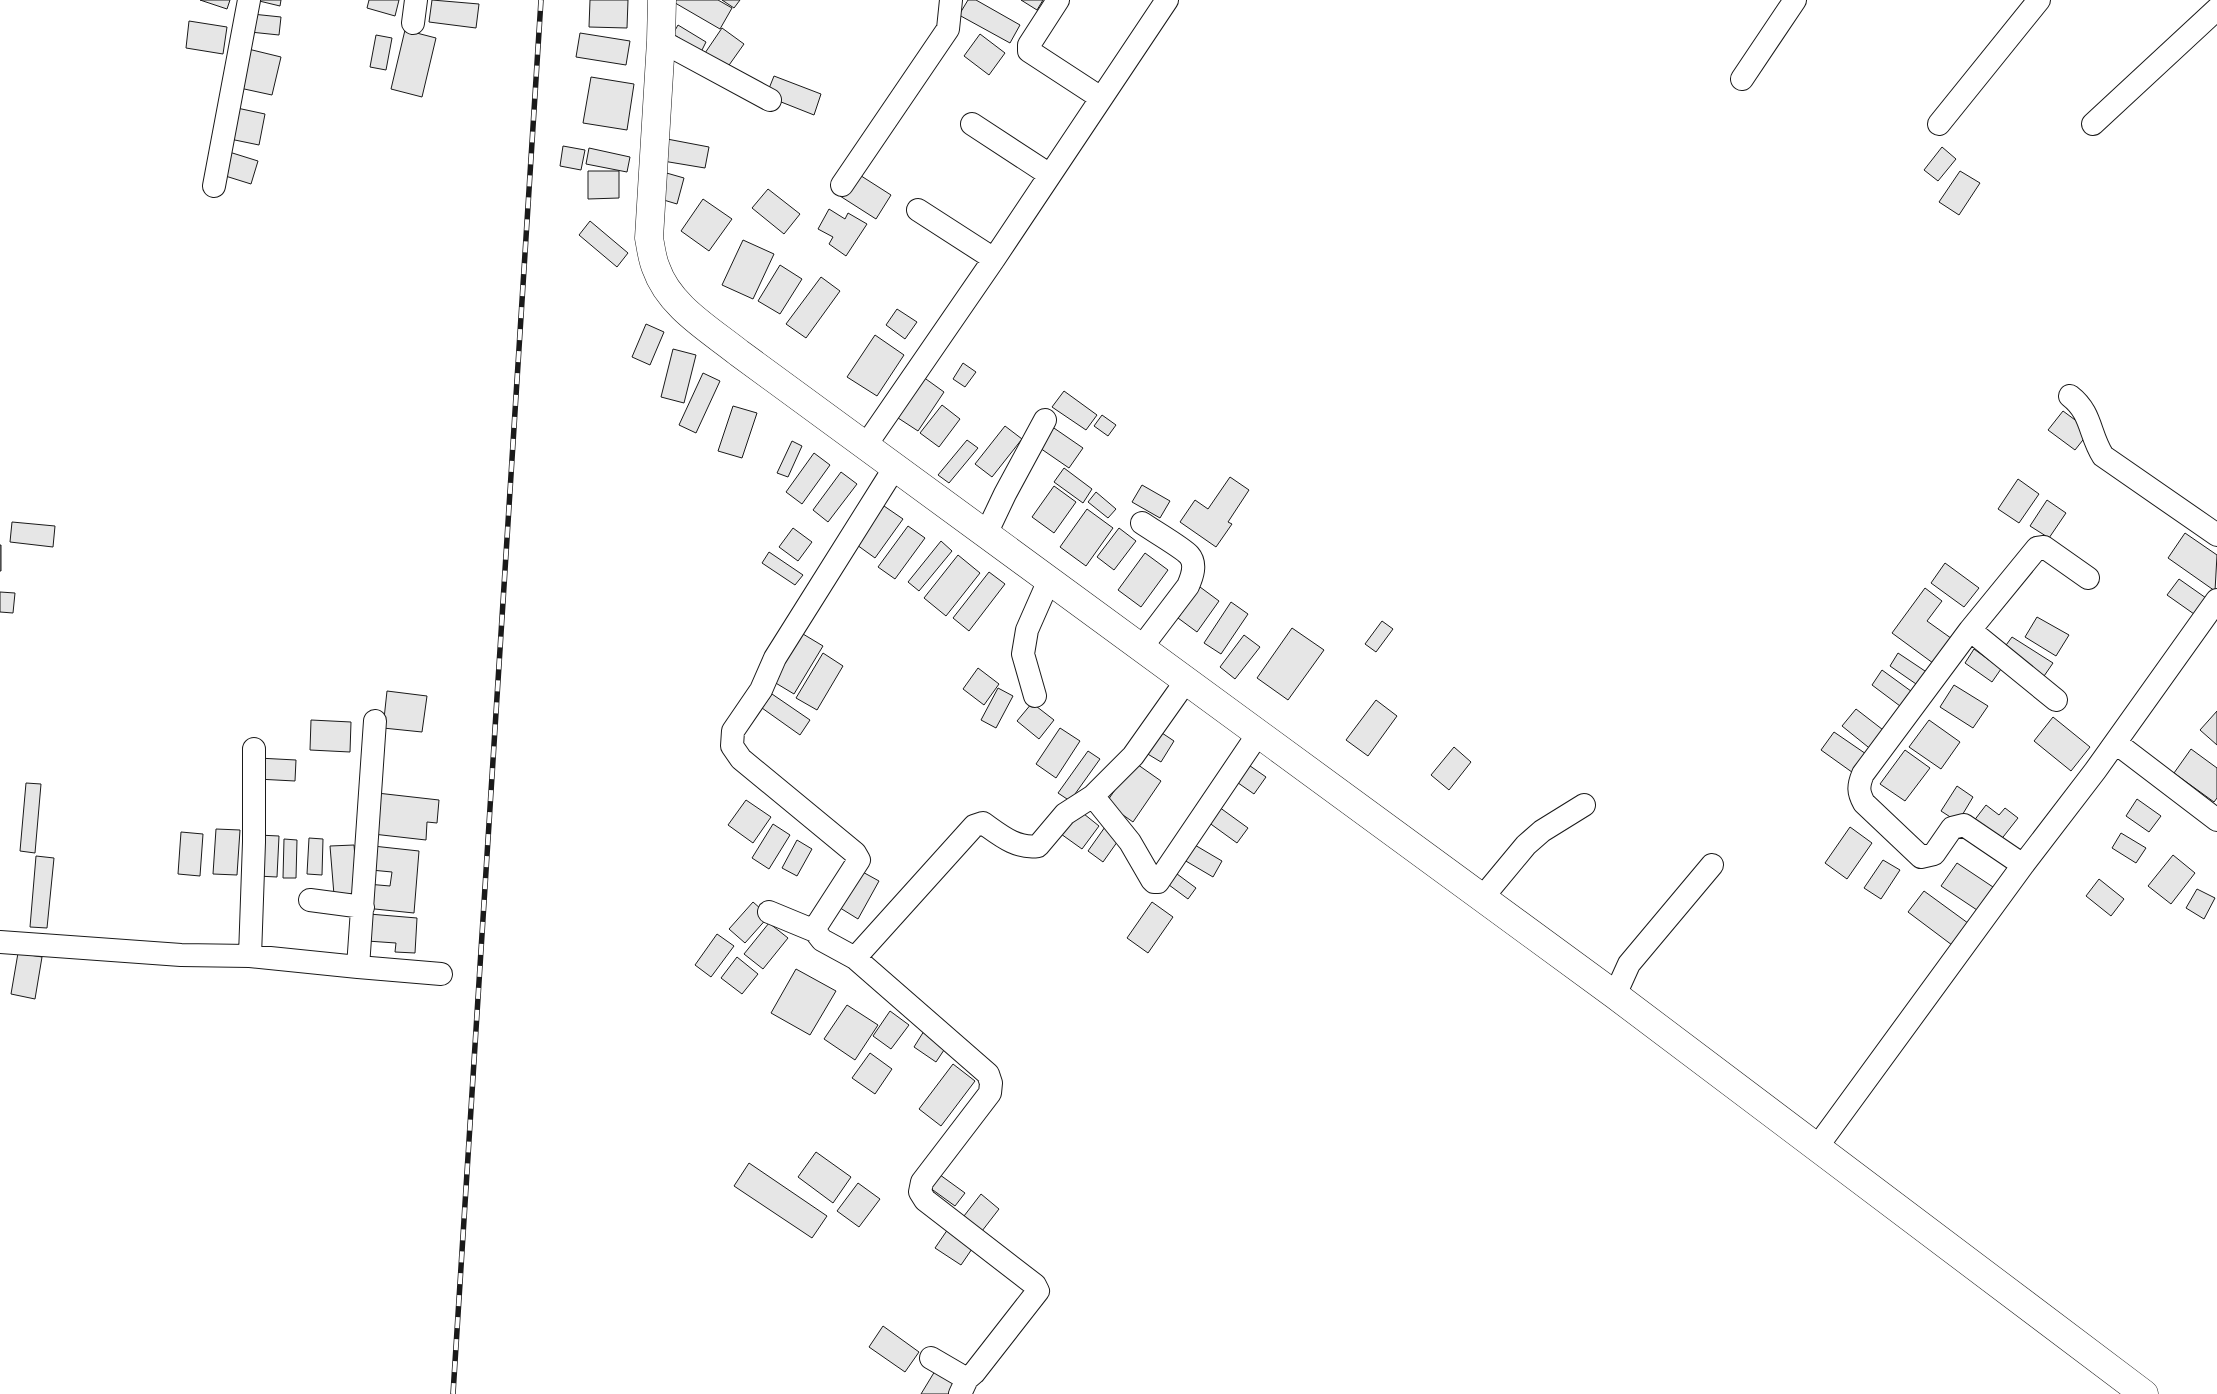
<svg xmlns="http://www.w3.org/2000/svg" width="2217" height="1394" font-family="Helvetica,sans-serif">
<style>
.building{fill:#e6e6e6;stroke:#1a1a1a}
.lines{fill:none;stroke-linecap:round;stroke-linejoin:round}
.minor-casing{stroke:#1a1a1a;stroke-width:24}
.major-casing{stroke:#1a1a1a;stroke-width:29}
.minor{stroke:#fff;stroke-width:22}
.major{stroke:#fff;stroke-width:28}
.rail-casing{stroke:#1a1a1a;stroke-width:5.5}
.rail{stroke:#fff;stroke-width:4;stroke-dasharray:11;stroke-linecap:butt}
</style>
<rect width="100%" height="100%" fill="#fff"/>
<path class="building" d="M 200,0 L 230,0 L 227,9 Z
M 255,0 L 281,0 L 280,6 Z
M 369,0 L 399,0 L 395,16 L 367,8 Z
M 432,0 L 479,4 L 476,28 L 429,22 Z
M 590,0 L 628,0 L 627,28 L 589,27 Z
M 670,0 L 718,0 L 732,8 L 720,29 Z
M 722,0 L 740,0 L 734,8 Z
M 968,0 L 976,0 L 1020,25 L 1010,43 L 959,15 Z
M 1021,0 L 1043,0 L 1037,10 Z
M 252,14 L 281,17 L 279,35 L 250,32 Z
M 189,21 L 227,27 L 223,54 L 186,48 Z
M 678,25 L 706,42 L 701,52 L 673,34 Z
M 722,28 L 744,44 L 727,68 L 705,53 Z
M 405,30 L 436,38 L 422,97 L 391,89 Z
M 580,33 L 630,41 L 626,65 L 576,57 Z
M 980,34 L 1005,53 L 989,75 L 964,56 Z
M 376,35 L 392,38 L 386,70 L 370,67 Z
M 244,48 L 281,57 L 272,95 L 235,87 Z
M 774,76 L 821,94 L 814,115 L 766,96 Z
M 591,77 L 634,84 L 627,130 L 583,123 Z
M 237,108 L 265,114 L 259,145 L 230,139 Z
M 667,139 L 709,147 L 705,168 L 663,161 Z
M 563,146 L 585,150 L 581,170 L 560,166 Z
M 1942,147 L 1956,159 L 1938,181 L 1924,170 Z
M 589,148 L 630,157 L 627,172 L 586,164 Z
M 226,151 L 258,161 L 251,184 L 219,174 Z
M 588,171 L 619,171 L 619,198 L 588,199 Z
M 1960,171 L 1980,183 L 1959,215 L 1939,202 Z
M 663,172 L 684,178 L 677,204 L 657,198 Z
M 855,172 L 891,195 L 876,219 L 840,196 Z
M 768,189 L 800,214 L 784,234 L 752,208 Z
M 703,199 L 732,219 L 709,251 L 681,231 Z
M 829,209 L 845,219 L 848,213 L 867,224 L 846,256 L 829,244 L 833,237 L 818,229 Z
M 590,221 L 628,253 L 617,267 L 579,235 Z
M 743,240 L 774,254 L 753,299 L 722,285 Z
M 780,265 L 802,279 L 780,314 L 758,301 Z
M 821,277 L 840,291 L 806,338 L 786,324 Z
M 897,309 L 917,322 L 905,339 L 886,325 Z
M 646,324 L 664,332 L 650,365 L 632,357 Z
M 875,335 L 904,355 L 877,396 L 847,377 Z
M 673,349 L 696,355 L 684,403 L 661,397 Z
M 963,363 L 976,372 L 965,387 L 953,379 Z
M 703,373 L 720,381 L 696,433 L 679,425 Z
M 919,374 L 944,392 L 918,431 L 892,414 Z
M 1064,391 L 1097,415 L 1086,430 L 1052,407 Z
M 942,405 L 960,419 L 939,447 L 920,433 Z
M 733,406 L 757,413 L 742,458 L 718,451 Z
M 2063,411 L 2090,431 L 2075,450 L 2048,430 Z
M 1102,415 L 1116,425 L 1108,436 L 1094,426 Z
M 1005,426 L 1022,439 L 992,477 L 975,464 Z
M 1051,426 L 1083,448 L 1069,468 L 1037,446 Z
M 967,440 L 978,448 L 949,483 L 938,475 Z
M 792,441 L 802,446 L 788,477 L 777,473 Z
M 814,453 L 830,465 L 802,504 L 786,492 Z
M 1064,468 L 1092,489 L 1083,503 L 1054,482 Z
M 841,472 L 857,484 L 828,522 L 813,510 Z
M 1230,477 L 1249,490 L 1228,522 L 1232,524 L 1216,547 L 1180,522 L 1195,500 L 1208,509 Z
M 2018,479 L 2039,494 L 2019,523 L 1998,509 Z
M 1142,485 L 1170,501 L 1160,518 L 1132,502 Z
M 1054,486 L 1076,502 L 1054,533 L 1032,517 Z
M 1096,492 L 1116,509 L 1108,518 L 1088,502 Z
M 2047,500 L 2066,513 L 2049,538 L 2030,526 Z
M 884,506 L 903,519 L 875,558 L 857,545 Z
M 1087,509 L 1113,528 L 1086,566 L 1060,547 Z
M 12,522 L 55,526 L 53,547 L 10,542 Z
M 908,526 L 925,538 L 895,579 L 878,567 Z
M 793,528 L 812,542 L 798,561 L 779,547 Z
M 1119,528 L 1136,541 L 1114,570 L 1097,557 Z
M 2185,533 L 2217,555 L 2215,591 L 2168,558 Z
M 941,541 L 952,551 L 919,591 L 908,582 Z
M 0,545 L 1,545 L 1,571 L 0,571 Z
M 769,552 L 803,575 L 795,585 L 762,563 Z
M 1145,553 L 1168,570 L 1141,607 L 1118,590 Z
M 958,555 L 980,573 L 946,616 L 924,598 Z
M 1945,563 L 1979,588 L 1964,607 L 1931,583 Z
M 989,572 L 1005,584 L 969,631 L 953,618 Z
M 2179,579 L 2206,598 L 2194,614 L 2167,595 Z
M 1200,587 L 1219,601 L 1197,632 L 1178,618 Z
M 1925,588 L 1942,601 L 1927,621 L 1955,641 L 1937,666 L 1892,633 Z
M 0,592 L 15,593 L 13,613 L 0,612 Z
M 1231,602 L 1248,614 L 1221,654 L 1204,643 Z
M 2037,617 L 2069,635 L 2056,656 L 2025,637 Z
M 1382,621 L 1393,629 L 1376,652 L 1365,644 Z
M 1292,628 L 1324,650 L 1288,700 L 1257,678 Z
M 798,631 L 823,646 L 794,694 L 769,679 Z
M 1244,635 L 1260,647 L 1235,679 L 1220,667 Z
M 2012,637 L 2053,663 L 2042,679 L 2001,652 Z
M 1974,649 L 2001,669 L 1992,682 L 1965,663 Z
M 823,653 L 843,666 L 817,710 L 796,698 Z
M 1898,653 L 1928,673 L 1919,686 L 1890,666 Z
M 978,668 L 999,684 L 984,705 L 963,689 Z
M 1882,670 L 1915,694 L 1904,709 L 1872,685 Z
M 1954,685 L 1988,706 L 1973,728 L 1940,707 Z
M 998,688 L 1013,696 L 996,728 L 981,720 Z
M 387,691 L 427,696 L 422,732 L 383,728 Z
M 772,694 L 810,720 L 800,735 L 762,708 Z
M 1376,700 L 1397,716 L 1368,756 L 1346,740 Z
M 1032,703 L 1054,720 L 1039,739 L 1017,721 Z
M 1856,709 L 1887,733 L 1873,751 L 1842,726 Z
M 2217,711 L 2217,745 L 2200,730 Z
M 2053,717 L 2090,747 L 2071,771 L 2034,741 Z
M 311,720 L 351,722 L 350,752 L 310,750 Z
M 1929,720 L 1960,742 L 1941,769 L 1909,747 Z
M 1060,728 L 1080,741 L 1056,778 L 1036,764 Z
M 1159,731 L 1174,741 L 1161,762 L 1146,753 Z
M 1834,732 L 1869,756 L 1856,775 L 1821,750 Z
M 1454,747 L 1471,762 L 1449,790 L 1431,775 Z
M 2191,749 L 2217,768 L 2217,798 L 2214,802 L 2174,773 Z
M 1905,750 L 1930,768 L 1905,801 L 1880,784 Z
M 1088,751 L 1100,759 L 1070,801 L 1058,793 Z
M 258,758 L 296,760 L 295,781 L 257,779 Z
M 1243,761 L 1266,777 L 1254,794 L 1231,778 Z
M 1134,762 L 1161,781 L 1133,822 L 1106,803 Z
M 26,783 L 41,784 L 35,853 L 20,851 Z
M 1957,786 L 1973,797 L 1958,822 L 1941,811 Z
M 377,793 L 439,800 L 437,823 L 427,822 L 426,840 L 373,834 Z
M 2137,799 L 2161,816 L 2149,832 L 2126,816 Z
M 746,800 L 771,817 L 753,843 L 728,825 Z
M 1986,805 L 1999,815 L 2005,808 L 2018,818 L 1996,846 L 1970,826 Z
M 1219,807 L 1248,828 L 1237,843 L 1208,822 Z
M 1079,810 L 1099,826 L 1082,849 L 1061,834 Z
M 773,824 L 790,835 L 769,869 L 752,858 Z
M 1105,827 L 1120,838 L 1103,862 L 1088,851 Z
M 1850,827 L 1872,843 L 1847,879 L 1825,863 Z
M 216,829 L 240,830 L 237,875 L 213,874 Z
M 181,832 L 203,834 L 200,876 L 178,874 Z
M 2121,833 L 2146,848 L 2136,863 L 2112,848 Z
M 258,835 L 279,836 L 277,877 L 257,876 Z
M 309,838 L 323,839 L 322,875 L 307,874 Z
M 284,839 L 297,840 L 296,878 L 283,878 Z
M 797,840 L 812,849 L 797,876 L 782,868 Z
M 1188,841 L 1222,861 L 1213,877 L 1179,857 Z
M 354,845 L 358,893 L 334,895 L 330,846 Z
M 373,846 L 419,851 L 414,913 L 365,908 L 367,884 L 390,886 L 392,872 L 371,870 Z
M 2173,855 L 2195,873 L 2171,904 L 2148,886 Z
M 36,856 L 54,858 L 47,928 L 30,927 Z
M 1883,860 L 1900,870 L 1881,899 L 1864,888 Z
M 1957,863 L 1993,887 L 1977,910 L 1941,886 Z
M 859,870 L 879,881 L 858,919 L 837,906 Z
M 1173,871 L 1196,888 L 1188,899 L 1165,882 Z
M 2099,879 L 2124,899 L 2111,916 L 2086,896 Z
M 2197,889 L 2215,898 L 2204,919 L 2186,908 Z
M 1924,891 L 1972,926 L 1956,948 L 1908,912 Z
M 753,902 L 769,916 L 745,943 L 729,929 Z
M 1152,902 L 1173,917 L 1148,953 L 1127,938 Z
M 369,914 L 417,918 L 415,953 L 395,952 L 396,943 L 367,941 Z
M 769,923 L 788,938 L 763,969 L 744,954 Z
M 717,934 L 734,946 L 711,977 L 695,965 Z
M 18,953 L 42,957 L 35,999 L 11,994 Z
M 737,957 L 758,974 L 742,994 L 721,978 Z
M 796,969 L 836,991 L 810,1035 L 771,1013 Z
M 847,1005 L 878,1025 L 855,1060 L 824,1039 Z
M 890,1011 L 909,1025 L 891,1049 L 873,1036 Z
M 924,1031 L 946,1047 L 936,1062 L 914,1047 Z
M 870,1053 L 892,1069 L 875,1094 L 852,1078 Z
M 953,1064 L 975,1081 L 941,1126 L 919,1109 Z
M 816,1152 L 851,1177 L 833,1203 L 798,1177 Z
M 749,1163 L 827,1216 L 812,1238 L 734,1186 Z
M 936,1172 L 965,1193 L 955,1206 L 926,1185 Z
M 858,1183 L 880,1199 L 859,1227 L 837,1211 Z
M 981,1194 L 999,1209 L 982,1231 L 964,1216 Z
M 948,1229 L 974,1246 L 961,1265 L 935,1248 Z
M 883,1326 L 919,1352 L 905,1372 L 869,1347 Z
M 938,1366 L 958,1379 L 949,1394 L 921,1394 Z"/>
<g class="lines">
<g class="minor-casing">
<path id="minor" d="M 1058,0 L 1029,45 L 1029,51 L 1101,98
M 413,23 L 416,0
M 661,41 L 770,100
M 1742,79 L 1795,0
M 972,124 L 1050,175
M 1939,124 L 2039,0
M 2093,124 L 2217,9
M 842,185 L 948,29 L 951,0
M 214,186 L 249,0
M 918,210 L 994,259
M 2070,396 C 2092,413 2089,434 2103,456 L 2217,535
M 866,445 L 994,259 L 1167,0
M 895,467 L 775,658 L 761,690 L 733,731 L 732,746 L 741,759 L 855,853 L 859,860 L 817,925 L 815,931 L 822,940 L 855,958 L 988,1074 L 991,1083 L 990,1093 L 922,1182 L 920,1192 L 925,1200 L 1035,1285 L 1038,1291 L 974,1373 L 967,1379 L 960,1394
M 986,534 L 1005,494 L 1045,420
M 1970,630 L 2056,700
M 1141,648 L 1188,586 C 1192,577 1197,564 1189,555 C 1183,548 1152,530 1142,523
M 1035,696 L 1023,654 L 1027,630 L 1049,580
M 2116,743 L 2217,820
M 1093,796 L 1130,842 L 1152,880 L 1154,882 L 1158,882 L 1258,734
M 2023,865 L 1964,825 L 1952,828 L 1934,854 L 1921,857 L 1864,803 C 1858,792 1858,786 1863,774 L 1970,630 L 2037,548 L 2044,547 L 2088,578
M 1482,898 L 1526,845 L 1542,831 L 1584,805
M 310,900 L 363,907
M 769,912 L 815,931
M 0,942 L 181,955 L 250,956 L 358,967 L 375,721
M 250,956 L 254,842 L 254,749
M 855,958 L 974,826 L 983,823 C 1000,835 1016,849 1038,846 L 1065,814 L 1093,796 L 1133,756 L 1186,681
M 358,967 L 441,974
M 1615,995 L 1629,964 L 1712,865
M 1817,1147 L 2023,865 L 2095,771 L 2217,600
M 931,1358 L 967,1379"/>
</g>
<g class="major-casing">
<path id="major" d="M 662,0 L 661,41 L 649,238 C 651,248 652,259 656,268 C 669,306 709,329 739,353 L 1615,995 L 2144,1394"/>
</g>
<use href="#minor" class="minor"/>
<use href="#major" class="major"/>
<g class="rail-casing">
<path id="rail" d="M 453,1394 L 541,0"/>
</g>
<use href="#rail" class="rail"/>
</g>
</svg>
